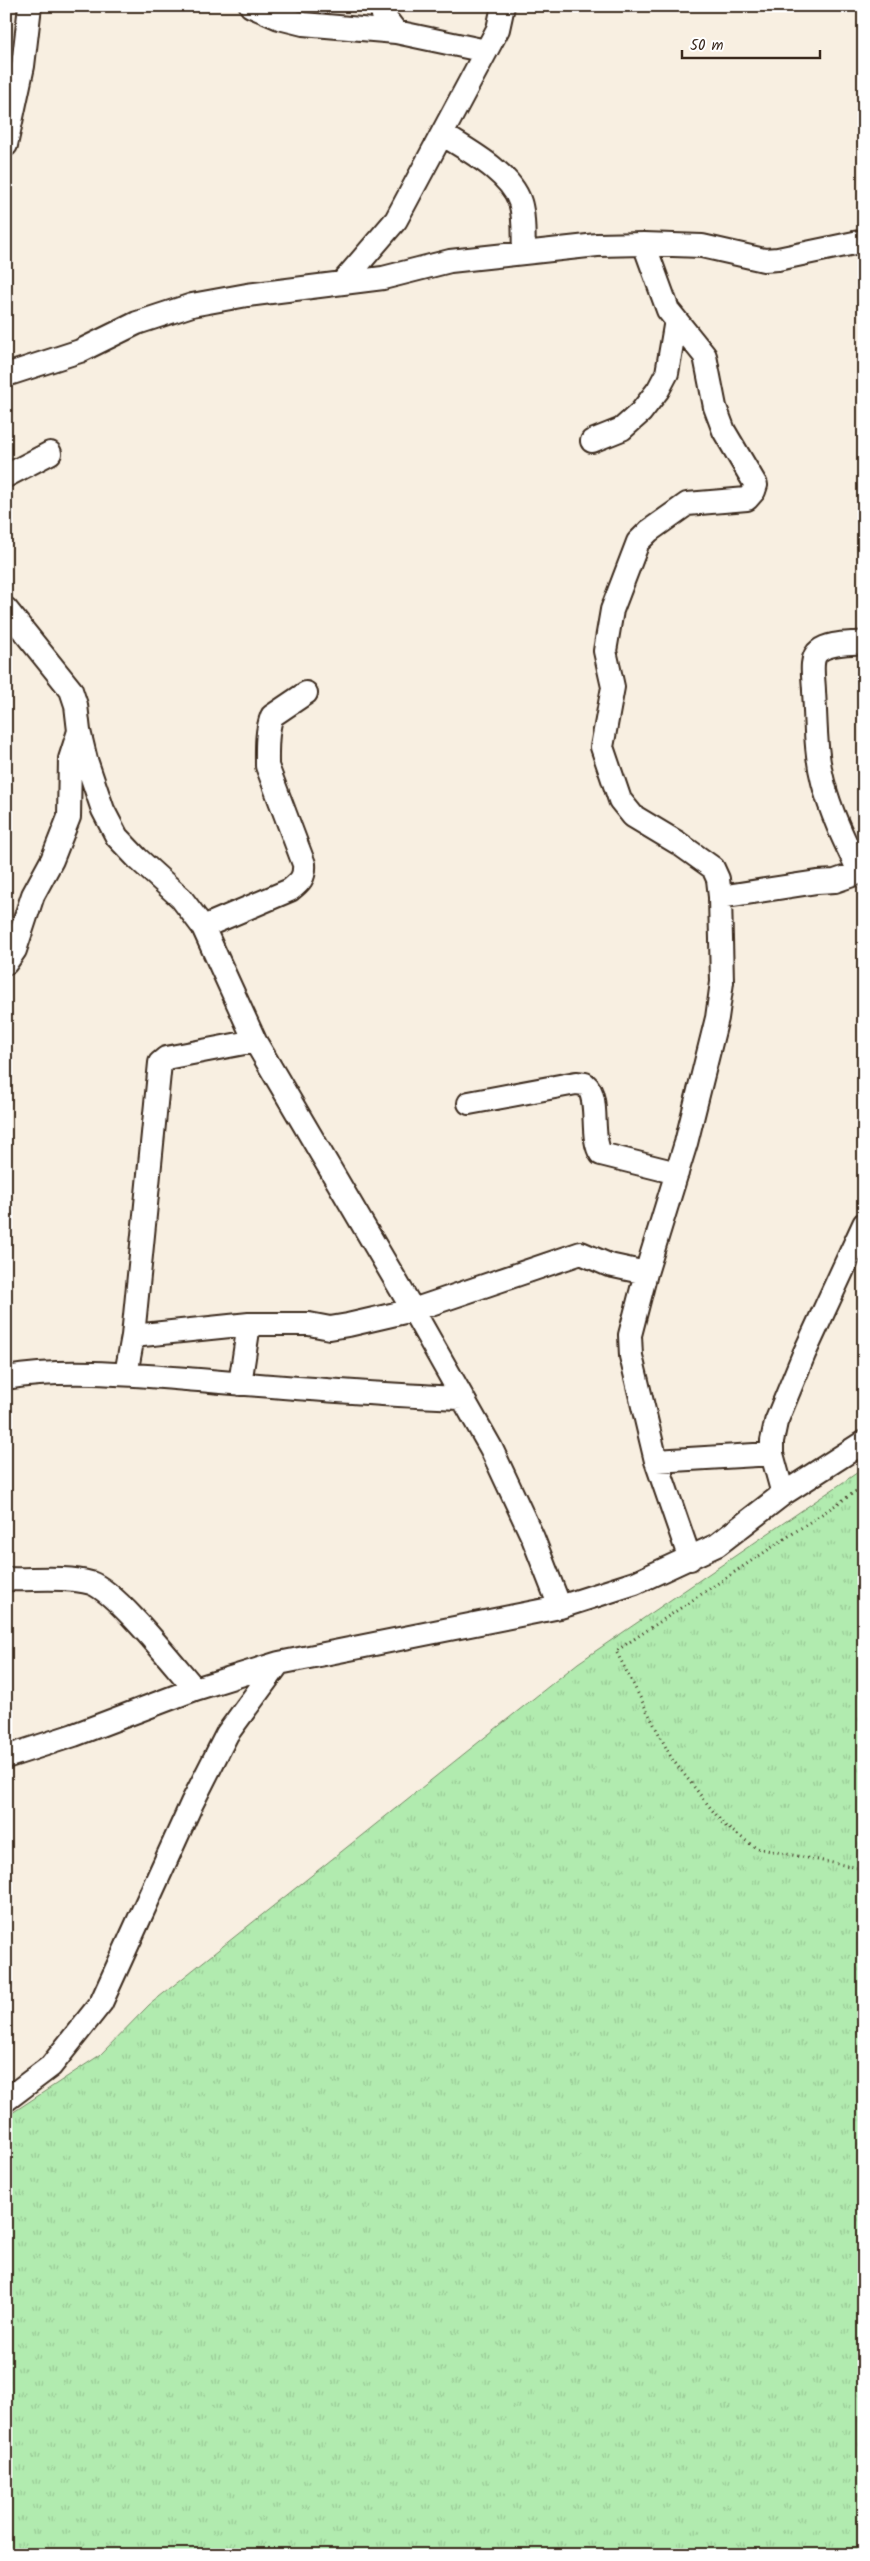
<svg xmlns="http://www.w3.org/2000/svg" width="870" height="2561" font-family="Kalam,sans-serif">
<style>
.grass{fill:url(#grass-tufts);stroke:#768a66}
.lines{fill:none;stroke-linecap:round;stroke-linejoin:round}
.minor-casing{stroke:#3b2a1e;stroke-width:26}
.path{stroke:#3b2a1e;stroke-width:3;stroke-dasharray:1 4;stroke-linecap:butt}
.minor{stroke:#fff;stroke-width:22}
</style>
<defs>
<pattern id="grass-tufts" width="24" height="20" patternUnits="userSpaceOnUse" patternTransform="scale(1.25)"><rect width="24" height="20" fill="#b1ebaf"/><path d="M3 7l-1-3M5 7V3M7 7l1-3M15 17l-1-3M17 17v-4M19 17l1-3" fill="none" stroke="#99ca96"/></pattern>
</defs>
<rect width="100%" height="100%" fill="#f8efe1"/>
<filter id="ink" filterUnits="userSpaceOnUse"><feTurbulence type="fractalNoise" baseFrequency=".02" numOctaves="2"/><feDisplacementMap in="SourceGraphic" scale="10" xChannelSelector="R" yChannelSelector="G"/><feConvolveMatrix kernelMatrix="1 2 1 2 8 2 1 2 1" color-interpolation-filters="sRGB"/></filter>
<g filter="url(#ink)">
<path class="grass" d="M 864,1468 L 864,2555 L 6,2555 L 6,2117 L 100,2055 L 149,2005 L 578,1663 Z"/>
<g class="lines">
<g class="minor-casing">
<path id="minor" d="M 251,6 L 279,18 L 303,24 L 396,32 L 486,51
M 381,6 L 383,15 L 396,32
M 442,134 C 467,150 510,172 520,202 C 525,217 523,236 524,252
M 6,145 L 23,66 L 30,6
M 644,244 L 668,310 L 705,356 L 715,407 L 724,431 L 756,485 L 754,491 L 747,499 L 687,504 L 649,531 L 638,542 L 612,610 L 605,651 L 613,687 L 602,747 L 620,800 L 633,816 L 678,843 L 713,868 L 718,879 L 720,897 L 722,982 L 717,1018 L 686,1143 L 646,1273 L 630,1335 L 631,1356 L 656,1461 L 690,1559
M 342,283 L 396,220 L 498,29 L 503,6
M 6,375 L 80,351 L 137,323 L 192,305 L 247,295 L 383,278 L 450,261 L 597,245 L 644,244 L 702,246 L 764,260 L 778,259 L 864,241
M 592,441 L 622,429 L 641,412 L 658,390 L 667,373 L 676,320
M 6,476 L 50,453
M 6,609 L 71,690 L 76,705 L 79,731 L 86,760 L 103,810 L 117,837 L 137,858 L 181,898 L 203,927 L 255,1041 L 413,1310 L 491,1448 L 533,1538 L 560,1607
M 860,873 C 846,844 831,814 823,782 C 815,752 816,721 814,691 C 814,680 809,658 819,651 C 830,642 851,644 864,642
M 720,897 L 817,882 L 835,881 L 864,871
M 203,927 L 290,890 C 300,882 305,878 304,864 L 267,766 C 267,751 266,731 272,716 L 306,693
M 6,963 L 15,950 L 33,895 L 52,860 L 69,817 L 70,759 L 79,731
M 469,1103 L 576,1083 L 585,1084 C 601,1097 589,1136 601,1154 L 677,1173
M 133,1336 L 160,1063 L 166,1058 L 255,1041
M 126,1374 L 133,1336 L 249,1324 L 309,1324 L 330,1328 L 348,1325 L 413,1310 L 581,1253 L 609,1265 L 646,1273
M 6,1378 C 70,1367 146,1376 210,1381 C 295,1388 379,1395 463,1398
M 240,1384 L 249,1324
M 656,1461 L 772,1454
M 783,1494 L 772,1454 L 772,1441 L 776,1422 L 804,1354 L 864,1224
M 6,1579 C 33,1580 65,1576 91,1583 C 117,1592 174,1665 195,1689
M 6,1757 L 74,1735 L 195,1689 L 279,1663 L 560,1607 L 635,1583 L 717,1545 L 783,1494 L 864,1442
M 6,2100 L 51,2066 L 101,2003 L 192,1803 L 227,1734 L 279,1663"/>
</g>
<path class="path" d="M 864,1486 L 616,1651 L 672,1759 L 724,1825 L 756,1848 L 864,1869"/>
<use href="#minor" class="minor"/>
</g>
</g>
<rect width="870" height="2561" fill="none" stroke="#fff" stroke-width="25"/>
<rect x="12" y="12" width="845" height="2536" fill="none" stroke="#3b2a1e" stroke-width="2" filter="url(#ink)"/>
<path d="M682 50v8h138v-8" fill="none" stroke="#3b2a1e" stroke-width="2.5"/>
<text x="690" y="50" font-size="15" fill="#3b2a1e" stroke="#ffffff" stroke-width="4" paint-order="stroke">50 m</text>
</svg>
